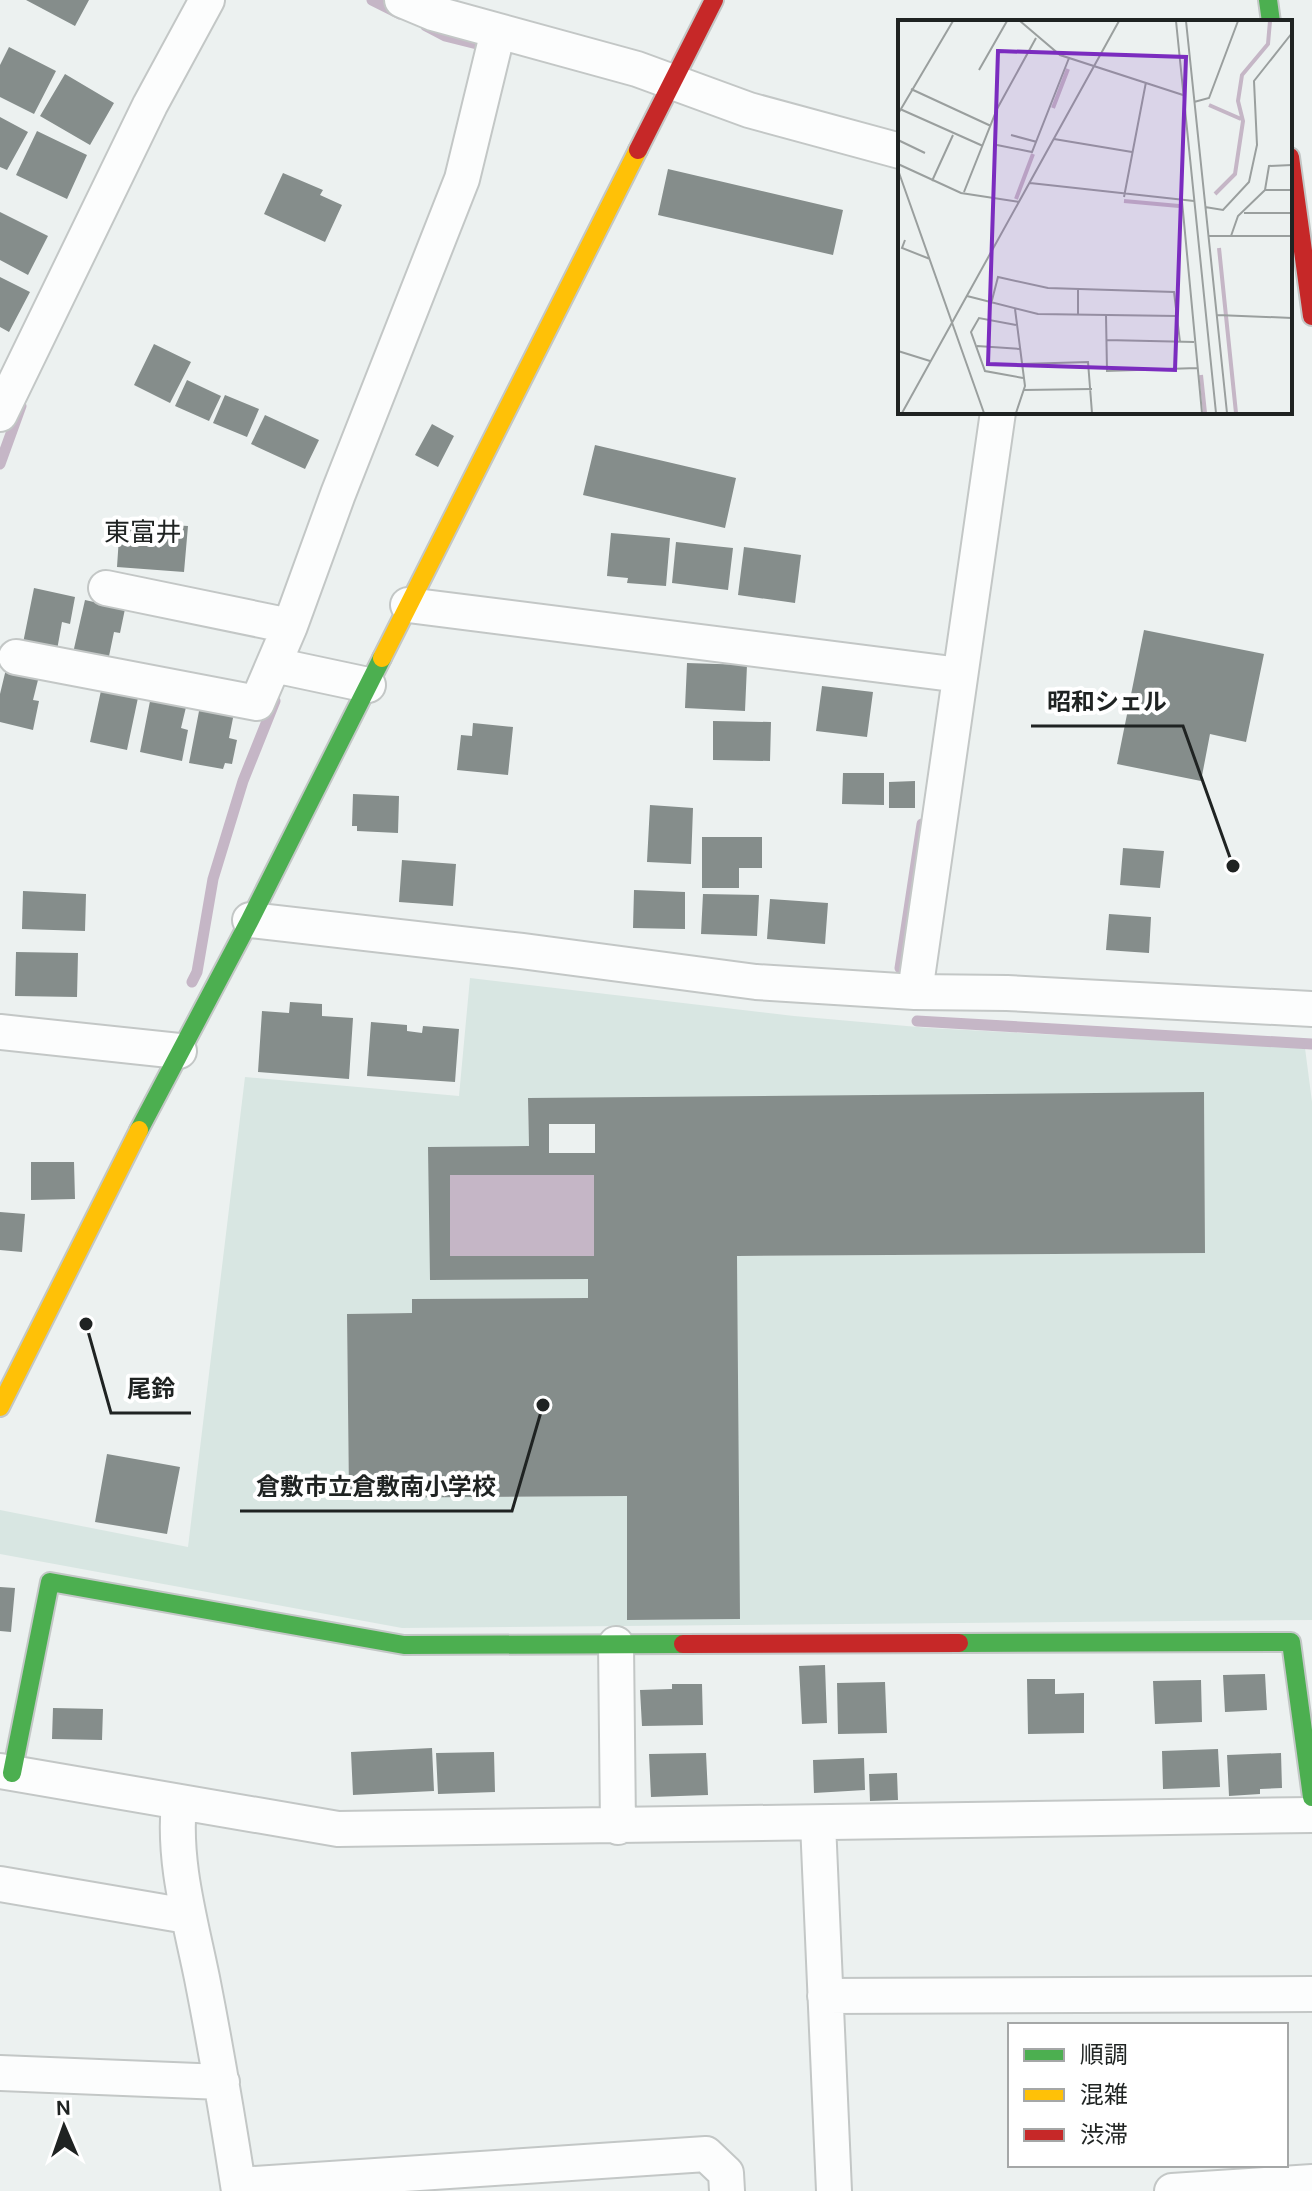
<svg xmlns="http://www.w3.org/2000/svg" width="1312" height="2191" font-family="Karla,'Noto Sans JP',sans-serif">
<style>
.built{fill:#d8e6e2;fill-rule:evenodd}
.water{fill:#c5b6c6}
.lines{fill:none;stroke-linecap:round;stroke-linejoin:round}
.stream{stroke:#c5b6c6;stroke-width:11}
.building{fill:#858d8b;fill-rule:evenodd}
.street-casing{stroke:#c3c7c6;stroke-width:38}
.fast-casing{stroke:#c3c7c6;stroke-width:22}
.slow-casing{stroke:#c3c7c6;stroke-width:22}
.jam-casing{stroke:#c3c7c6;stroke-width:22}
.street{stroke:#fcfdfd;stroke-width:34}
.fast{stroke:#4caf50;stroke-width:18}
.slow{stroke:#ffc107;stroke-width:18}
.jam{stroke:#c62828;stroke-width:18}
.labels{text-anchor:middle;dominant-baseline:central;stroke-width:8;stroke-linejoin:round;paint-order:stroke}
.quarter-label{font-size:26px;fill:#1f2322;stroke:#fff}
.inset-river{fill:none;stroke:#c5b6c6;stroke-width:4}
.inset-road{fill:none;stroke:#9a9f9e;stroke-width:2}
.view{fill:#7b2cbf;fill-opacity:0.15;stroke:#7b2cbf;stroke-width:4}
.inset-edge{fill:none;stroke:#1f2322;stroke-width:4}
.leader{fill:none;stroke:#1f2322;stroke-width:3}
.callout-dot{fill:#1f2322;stroke:#fff;stroke-width:3}
.callout-label{font-size:24px;text-anchor:middle;font-weight:bold;fill:#1f2322;stroke:#fff;stroke-width:8;stroke-linejoin:round;paint-order:stroke}
</style>
<rect width="100%" height="100%" fill="#ecf1f0"/>
<path class="built" d="M 470,978 L 794,1016 L 929,1028 L 1305,1048 L 1312,1102 L 1312,1620 L 402,1628 L 0,1554 L 0,1510 L 188,1547 L 245,1077 L 459,1096 ZM 1204,1093 L 1205,1253 L 737,1256 L 739,1619 L 627,1620 L 627,1496 L 349,1498 L 347,1314 L 412,1313 L 413,1299 L 588,1298 L 588,1279 L 430,1280 L 429,1148 L 529,1146 L 528,1099 Z"/>
<path class="water" d="M 450,1175 L 594,1175 L 594,1256 L 450,1256 Z"/>
<g class="lines">
<path class="stream" d="M 372,0 L 400,14
M 426,26 L 445,36 L 489,47
M 0,464 L 21,406
M 900,968 L 922,824
M 192,982 L 197,972 L 213,879 L 243,781 L 275,701
M 917,1021 L 1312,1044"/>
</g>
<path class="building" d="M 26,0 L 89,0 L 75,26 Z
M 9,47 L 56,71 L 34,114 L 0,97 L 0,65 Z
M 65,74 L 114,103 L 90,145 L 40,116 Z
M 0,117 L 28,132 L 7,170 L 0,167 Z
M 37,131 L 87,155 L 67,199 L 16,175 Z
M 668,169 L 843,210 L 833,255 L 658,215 Z
M 283,173 L 323,190 L 320,195 L 342,205 L 325,242 L 264,214 Z
M 0,212 L 48,236 L 28,275 L 0,260 Z
M 0,277 L 30,292 L 9,332 L 0,327 Z
M 154,344 L 191,362 L 170,403 L 134,385 Z
M 187,380 L 221,396 L 209,421 L 175,406 Z
M 225,395 L 259,409 L 247,437 L 213,423 Z
M 265,415 L 319,440 L 305,469 L 251,444 Z
M 432,424 L 454,436 L 438,467 L 415,455 Z
M 595,445 L 736,478 L 725,528 L 583,495 Z
M 120,522 L 188,526 L 184,572 L 117,567 Z
M 611,533 L 670,538 L 666,586 L 627,583 L 628,578 L 607,576 Z
M 676,542 L 733,548 L 728,590 L 672,583 Z
M 744,547 L 801,555 L 795,603 L 738,595 Z
M 34,588 L 75,597 L 70,624 L 62,622 L 57,650 L 23,643 Z
M 85,600 L 125,609 L 120,633 L 114,632 L 108,661 L 73,653 Z
M 1144,630 L 1264,654 L 1246,742 L 1210,734 L 1201,781 L 1117,764 Z
M 687,663 L 747,665 L 745,711 L 685,708 Z
M 6,669 L 39,676 L 33,700 L 39,701 L 33,730 L 0,722 L 0,694 Z
M 102,686 L 139,693 L 127,750 L 90,742 Z
M 822,686 L 873,692 L 867,737 L 816,731 Z
M 151,696 L 187,703 L 181,728 L 188,730 L 182,761 L 140,752 Z
M 200,706 L 234,713 L 229,738 L 237,740 L 232,764 L 225,763 L 223,769 L 189,763 Z
M 713,721 L 771,722 L 770,761 L 713,760 Z
M 473,723 L 513,727 L 508,775 L 457,770 L 461,735 L 472,736 Z
M 843,773 L 884,773 L 884,805 L 842,804 Z
M 915,781 L 915,808 L 889,808 L 889,782 Z
M 353,794 L 399,796 L 398,833 L 357,831 L 357,826 L 352,826 Z
M 650,805 L 693,808 L 691,864 L 647,862 Z
M 702,837 L 762,837 L 762,868 L 739,868 L 739,888 L 702,888 Z
M 1123,848 L 1164,851 L 1160,888 L 1120,885 Z
M 402,860 L 456,864 L 453,906 L 399,902 Z
M 634,890 L 685,892 L 685,929 L 633,928 Z
M 23,891 L 86,894 L 85,931 L 22,929 Z
M 703,894 L 759,895 L 757,936 L 701,934 Z
M 770,899 L 828,903 L 825,944 L 767,939 Z
M 1109,914 L 1151,917 L 1149,953 L 1106,950 Z
M 16,952 L 78,953 L 77,997 L 15,996 Z
M 290,1002 L 322,1004 L 322,1016 L 353,1018 L 349,1079 L 258,1072 L 262,1011 L 289,1013 Z
M 371,1022 L 407,1025 L 407,1031 L 422,1033 L 423,1026 L 459,1029 L 455,1082 L 367,1076 Z
M 1204,1092 L 1205,1253 L 737,1256 L 740,1619 L 627,1620 L 627,1496 L 349,1498 L 347,1314 L 412,1313 L 412,1299 L 588,1298 L 588,1279 L 430,1280 L 428,1147 L 529,1146 L 528,1098 ZM 549,1124 L 595,1124 L 595,1153 L 549,1153 ZM 450,1175 L 594,1175 L 594,1256 L 450,1256 Z
M 31,1162 L 74,1162 L 75,1199 L 31,1200 Z
M 0,1212 L 25,1214 L 22,1252 L 0,1250 Z
M 107,1454 L 180,1467 L 167,1534 L 95,1522 Z
M 0,1587 L 15,1588 L 11,1632 L 0,1631 Z
M 825,1665 L 827,1723 L 802,1724 L 799,1666 Z
M 1265,1674 L 1267,1710 L 1225,1712 L 1223,1675 Z
M 1027,1679 L 1055,1679 L 1055,1694 L 1084,1693 L 1084,1733 L 1028,1734 Z
M 1201,1680 L 1202,1722 L 1155,1724 L 1153,1681 Z
M 885,1682 L 887,1733 L 838,1734 L 837,1683 Z
M 672,1684 L 702,1684 L 703,1725 L 642,1726 L 640,1690 L 672,1689 Z
M 53,1708 L 103,1709 L 102,1740 L 52,1739 Z
M 432,1748 L 434,1791 L 353,1795 L 351,1752 Z
M 1218,1749 L 1220,1787 L 1163,1789 L 1162,1751 Z
M 494,1752 L 495,1792 L 438,1794 L 436,1753 Z
M 706,1753 L 708,1795 L 651,1797 L 649,1754 Z
M 1281,1753 L 1282,1788 L 1260,1789 L 1260,1794 L 1229,1796 L 1227,1755 Z
M 864,1758 L 865,1790 L 814,1793 L 813,1760 Z
M 897,1773 L 898,1800 L 870,1801 L 869,1774 Z"/>
<g class="lines">
<g class="street-casing">
<path id="street" d="M 402,0 L 433,13 L 637,69 L 749,110 L 900,151
M 0,414 L 150,105 L 207,0
M 106,588 L 290,626
M 408,605 L 960,675
M 16,657 L 257,703 L 290,626 L 338,494 L 462,179 L 498,31
M 274,665 L 368,685
M 250,920 L 522,951 L 756,982 L 915,992 L 1007,993 L 1312,1009
M 915,992 L 998,412
M 0,1032 L 179,1051
M 616,1644 L 618,1827
M 0,1771 L 338,1829 L 1312,1815
M 179,1802 C 173,1862 190,1919 202,1978 C 216,2049 228,2120 239,2191
M 818,1823 L 834,2191
M 0,1884 L 187,1916
M 825,1996 L 1312,1994
M 0,2073 L 222,2082
M 238,2185 L 706,2154 L 726,2173 L 727,2191
M 1172,2191 L 1312,2182"/>
</g>
<g class="fast-casing">
<path id="fast" d="M 1268,0 L 1271,22
M 139,1130 L 250,920 L 382,658
M 959,1643 L 1291,1642 L 1312,1797
M 12,1773 L 50,1582 L 404,1645 L 683,1644"/>
</g>
<g class="slow-casing">
<path id="slow" d="M 382,658 L 638,150
M 0,1407 L 139,1130"/>
</g>
<g class="jam-casing">
<path id="jam" d="M 638,150 L 714,0
M 1290,157 L 1312,316
M 683,1644 L 959,1643"/>
</g>
<use href="#street" class="street"/>
<use href="#fast" class="fast"/>
<use href="#slow" class="slow"/>
<use href="#jam" class="jam"/>
</g>
<g class="labels">
<g class="quarter-label">
<text x="143" y="532">東富井</text>
</g>
</g>
<g transform="translate(898 20)">
<rect width="394" height="394" fill="#ecf1f0"/>
<path class="inset-river" d="M 311,85 L 343,99M 155,88 L 170,49M 317,174 L 337,154 L 345,101 L 340,81 L 344,55 L 370,24 L 372,1M 118,179 L 135,134M 226,181 L 281,186M 321,228 L 338,393M 303,355 L 307,393"/>
<path class="inset-road" d="M 122,1 L 162,35 L 285,75M 278,1 L 318,393M 288,1 L 329,393M 81,50 L 109,1M 13,69 L 93,106M 296,82 L 311,78 L 340,1M 2,89 L 85,126M 0,94 L 55,1M 113,115 L 139,122M 156,119 L 234,132M 0,120 L 27,133M 99,125 L 134,132 L 171,38M 0,144 L 63,173 L 121,182M 0,150 L 86,393M 34,161 L 55,115M 132,163 L 296,181M 367,170 L 394,170M 66,172 L 99,89 L 138,18M 226,177 L 248,62M 284,181 L 304,393M 307,187 L 325,190 L 351,162 L 359,125 L 356,61 L 394,13M 346,193 L 394,193M 310,216 L 394,216M 333,216 L 340,196 L 367,170 L 371,146 L 394,145M 7,220 L 4,228 L 32,239M 69,276 L 140,294 L 279,296M 93,284 L 100,257 L 150,268 L 276,272 L 282,322M 117,289 L 127,366 L 118,393M 180,295 L 180,269M 208,295 L 209,351 L 299,348M 319,295 L 394,298M 118,305 L 81,298 L 73,312 L 87,351 L 125,358M 208,320 L 296,322M 79,326 L 122,329M 0,331 L 32,341M 123,344 L 190,342 L 194,393M 125,370 L 194,369M 4,393 L 221,1M 41,393 L 85,393"/>
<path class="view" d="M 100,31 L 288,37 L 277,350 L 90,344 Z"/>
<rect width="394" height="394" class="inset-edge"/>
</g>
<path class="leader" d="M1233 866L1183 726H1031M86 1324L111 1413H191M543 1405L512 1511H240"/>
<g class="callout-dot">
<circle cx="1233" cy="866" r="8"/>
<circle cx="86" cy="1324" r="8"/>
<circle cx="543" cy="1405" r="8"/>
</g>
<g class="callout-label">
<text x="1107" y="710">昭和シェル</text>
<text x="151" y="1397">尾鈴</text>
<text x="376" y="1495">倉敷市立倉敷南小学校</text>
</g>
<rect x="1008" y="2023" width="280" height="144" fill="#ffffff" stroke="#a5a7a7" stroke-width="2"/>
<rect x="1024" y="2049" width="40" height="12" fill="#4caf50" stroke="#a5a7a7" stroke-width="2"/>
<text x="1080" y="2063" font-size="24" fill="#1f2322">順調</text>
<rect x="1024" y="2089" width="40" height="12" fill="#ffc107" stroke="#a5a7a7" stroke-width="2"/>
<text x="1080" y="2103" font-size="24" fill="#1f2322">混雑</text>
<rect x="1024" y="2129" width="40" height="12" fill="#c62828" stroke="#a5a7a7" stroke-width="2"/>
<text x="1080" y="2143" font-size="24" fill="#1f2322">渋滞</text>
<g transform="translate(64 2127) rotate(358)" stroke="#ffffff" stroke-width="6" paint-order="stroke">
<path d="M0-6L14 30L0 20L-14 30Z" fill="#1f2322"/>
<text y="-12" font-size="22" font-weight="bold" text-anchor="middle" fill="#1f2322">N</text>
</g>
</svg>
